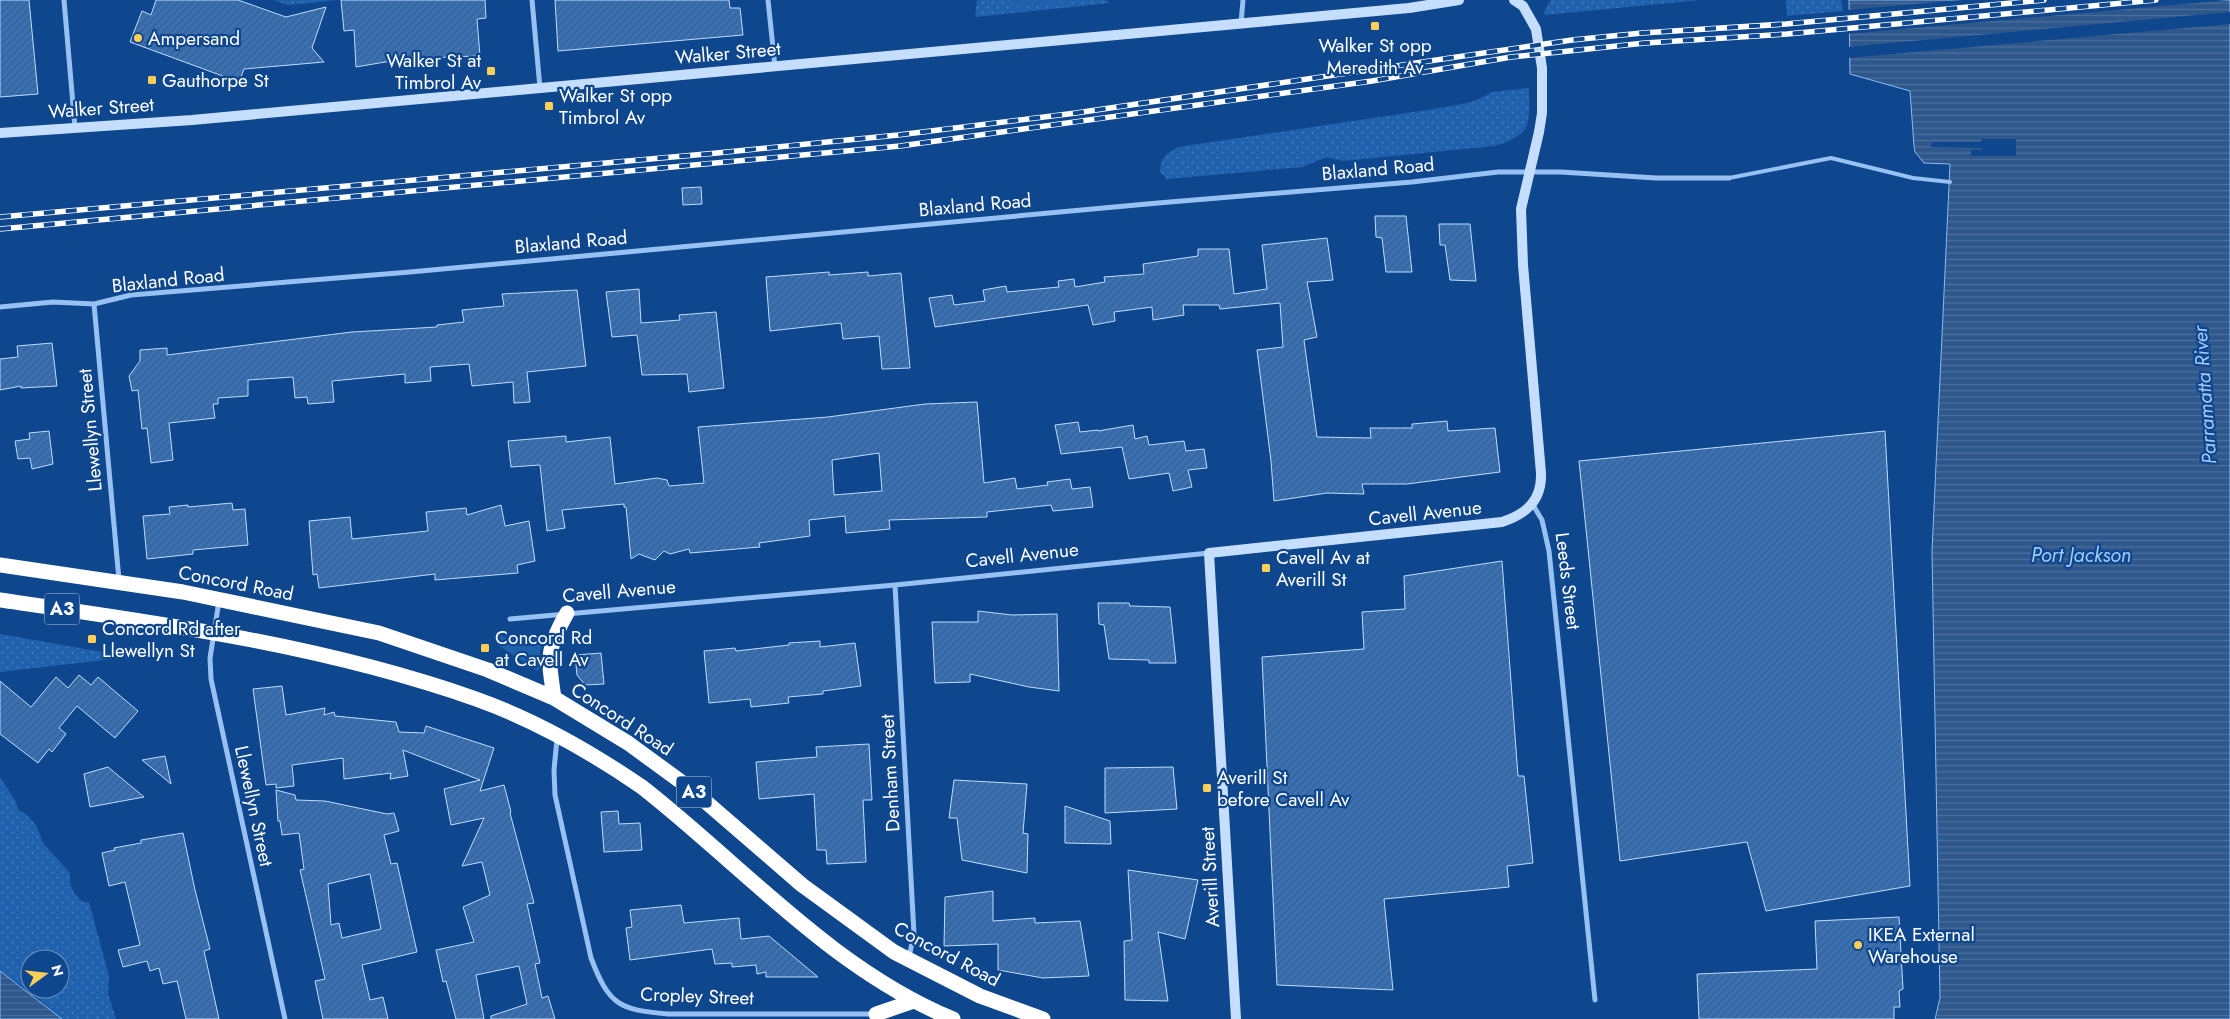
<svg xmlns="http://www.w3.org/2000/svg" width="2230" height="1019" font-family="Jost,sans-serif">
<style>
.grass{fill:url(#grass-dots);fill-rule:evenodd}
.garden{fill:#2061ae}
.water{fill:url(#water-rules);stroke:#88bcf7}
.pier{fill:#0f478e}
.building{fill:url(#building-hatch);stroke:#bfdcfe;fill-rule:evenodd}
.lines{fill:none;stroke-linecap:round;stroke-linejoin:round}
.lane{stroke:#97c1f3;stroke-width:4}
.street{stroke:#97c1f3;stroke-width:5}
.secondary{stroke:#c6defd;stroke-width:10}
.highway{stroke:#fff;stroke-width:15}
.rail-casing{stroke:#fff;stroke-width:5.5}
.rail{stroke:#0f478e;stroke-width:4;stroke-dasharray:11;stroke-linecap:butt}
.poi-dot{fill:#ffce59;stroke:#0f478e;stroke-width:2}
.labels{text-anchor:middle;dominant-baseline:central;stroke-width:4.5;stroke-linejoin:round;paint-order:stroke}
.shield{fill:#0f478e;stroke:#b7c8dd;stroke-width:1}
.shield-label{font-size:18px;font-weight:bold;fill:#fff}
.poi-label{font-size:19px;fill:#fff;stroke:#0f478e;text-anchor:start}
.street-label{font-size:19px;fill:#fff;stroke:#0f478e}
.water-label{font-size:20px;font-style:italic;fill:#a3cbfa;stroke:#0f478e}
</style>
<defs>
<pattern id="grass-dots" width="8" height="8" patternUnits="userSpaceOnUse" patternTransform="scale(1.25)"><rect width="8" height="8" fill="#2061ae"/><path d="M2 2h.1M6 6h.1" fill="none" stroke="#4179ba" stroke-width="1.8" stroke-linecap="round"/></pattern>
<pattern id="water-rules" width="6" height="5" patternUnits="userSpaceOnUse" patternTransform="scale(1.25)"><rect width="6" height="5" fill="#2e578c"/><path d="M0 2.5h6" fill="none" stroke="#4d709d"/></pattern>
<pattern id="building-hatch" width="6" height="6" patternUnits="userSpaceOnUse" patternTransform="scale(1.25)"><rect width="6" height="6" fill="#3771b8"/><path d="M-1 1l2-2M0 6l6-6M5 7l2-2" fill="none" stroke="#435d7d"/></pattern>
</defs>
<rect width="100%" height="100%" fill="#0f478e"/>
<path class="grass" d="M 274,0 L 337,0 L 288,5 Z
M 977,0 L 1105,0 L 1110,3 L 975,17 Z
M 1551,0 L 1701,0 L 1545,15 L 1544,12 Z
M 1786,0 L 1841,0 L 1843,11 L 1787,16 Z
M 1529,88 C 1529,125 1533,134 1494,146 L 1343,161 L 1327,157 L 1302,167 L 1167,179 L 1160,172 C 1160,158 1167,152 1179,147 L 1453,106 L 1474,101 L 1493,92 Z
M 0,634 L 131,657 L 0,672 Z
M 0,777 L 16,802 L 18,810 L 26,814 L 36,825 L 43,843 L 70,873 C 69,886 73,894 83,902 L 89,902 L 109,976 L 108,993 L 116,1019 L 62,1019 L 33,994 L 0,971 ZM 30,959 L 60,959 L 60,989 L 30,989 Z"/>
<path class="garden" d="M 1008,0 L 1083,0 L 1084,1 L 1009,8 Z
M 498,634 L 506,638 L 541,636 L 544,638 L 540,651 L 540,669 L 537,671 L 495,643 Z"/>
<path class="water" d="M 1849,0 L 2230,0 L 2230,1019 L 1935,1019 L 1940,998 L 1932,551 L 1950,164 L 1924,163 L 1915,152 L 1914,146 L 1910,91 L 1850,74 Z
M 0,971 L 62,1019 L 0,1019 Z"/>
<path class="pier" d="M 1963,0 L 2228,0 L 1846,34 L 1846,10 Z
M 2230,12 L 2230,24 L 1847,58 L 1847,47 Z
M 1982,139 L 2016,139 L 2016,156 L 1971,156 L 1971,150 L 1982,150 L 1982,148 L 1931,147 L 1932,142 L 1981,142 Z"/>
<path class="building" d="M 0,0 L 29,0 L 38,94 L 0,97 Z
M 156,0 L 238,0 L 286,17 L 326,7 L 312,48 L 324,62 L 244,69 L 239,82 L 130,42 L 142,11 L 151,15 Z
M 341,0 L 485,0 L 486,18 L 477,19 L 480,56 L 446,57 L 413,62 L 385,62 L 356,67 L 354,30 L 344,31 Z
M 555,0 L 729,0 L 730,8 L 740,8 L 743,35 L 558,51 Z
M 701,187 L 702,204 L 683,205 L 682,188 Z
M 1375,216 L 1406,216 L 1412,272 L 1386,272 L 1382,238 L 1376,237 Z
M 1439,224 L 1470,224 L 1476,281 L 1450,280 L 1445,245 L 1440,245 Z
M 1327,238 L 1333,280 L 1307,282 L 1317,337 L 1304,340 L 1317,437 L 1371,438 L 1370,428 L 1412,428 L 1412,424 L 1447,421 L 1448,431 L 1495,428 L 1500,472 L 1407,484 L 1362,484 L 1364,494 L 1327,493 L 1274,501 L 1271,461 L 1257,350 L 1283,347 L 1280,303 L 1220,309 L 1219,305 L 1183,305 L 1184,315 L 1153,320 L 1152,307 L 1114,312 L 1115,321 L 1093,325 L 1088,305 L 935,327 L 929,298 L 952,295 L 954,305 L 985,301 L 983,290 L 1006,286 L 1007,292 L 1059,287 L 1058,281 L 1074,279 L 1075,287 L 1105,282 L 1104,277 L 1144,274 L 1143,264 L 1198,256 L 1198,249 L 1229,249 L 1234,294 L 1267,289 L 1262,245 Z
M 829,272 L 829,275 L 868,272 L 868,276 L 901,273 L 910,368 L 882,369 L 879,336 L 843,339 L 841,323 L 770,331 L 766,277 Z
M 639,289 L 641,323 L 680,320 L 679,315 L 716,312 L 724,388 L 689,392 L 687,374 L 642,375 L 637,335 L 612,337 L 606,292 Z
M 577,290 L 586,366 L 527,372 L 530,402 L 514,403 L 513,382 L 472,386 L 469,364 L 430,367 L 431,381 L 405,383 L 405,374 L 332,381 L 334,402 L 308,404 L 307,397 L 295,398 L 293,377 L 248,380 L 248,396 L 218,398 L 218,404 L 213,404 L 215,418 L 169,423 L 173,460 L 151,463 L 147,428 L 142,429 L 138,390 L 132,391 L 129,376 L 140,361 L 140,350 L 167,348 L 167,355 L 352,332 L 437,327 L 437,325 L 464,322 L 462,310 L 504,306 L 502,294 Z
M 52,343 L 57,386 L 21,388 L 21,386 L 0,390 L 0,359 L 18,357 L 17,346 Z
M 977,402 L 984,483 L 1015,478 L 1017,489 L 1048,485 L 1047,482 L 1070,479 L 1072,489 L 1090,487 L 1093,507 L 1053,511 L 1051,505 L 987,512 L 987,517 L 889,520 L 890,529 L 846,533 L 845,516 L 809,520 L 810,536 L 759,543 L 760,547 L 690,553 L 689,549 L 670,554 L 664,551 L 655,560 L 639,554 L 631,559 L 626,507 L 624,507 L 624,504 L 562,510 L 565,528 L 547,531 L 540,465 L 511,467 L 508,441 L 566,436 L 566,442 L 610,437 L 615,484 L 657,478 L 667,480 L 669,486 L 704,483 L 698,427 L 828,417 L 925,404 ZM 879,453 L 882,491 L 834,495 L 832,460 Z
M 1078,422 L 1080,432 L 1098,430 L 1098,431 L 1133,425 L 1135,439 L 1147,436 L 1149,445 L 1184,441 L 1186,451 L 1204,449 L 1207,468 L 1188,470 L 1192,487 L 1173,491 L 1169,473 L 1129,479 L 1122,447 L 1061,454 L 1055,425 Z
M 49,431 L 53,464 L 32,469 L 30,458 L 18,459 L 15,441 L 30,439 L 29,433 Z
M 1885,431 L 1910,886 L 1766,911 L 1747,842 L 1620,861 L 1579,461 Z
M 232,503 L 233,510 L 245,509 L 248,545 L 193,550 L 193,554 L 147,559 L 143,516 L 170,514 L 169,507 L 188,505 L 188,507 Z
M 501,505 L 505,526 L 529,521 L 535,561 L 517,565 L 518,573 L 435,580 L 435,574 L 319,588 L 317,574 L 313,575 L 309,521 L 350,517 L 352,539 L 428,531 L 426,512 L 466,508 L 467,515 Z
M 1502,561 L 1518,776 L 1524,776 L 1533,863 L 1507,866 L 1509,887 L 1384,899 L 1393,990 L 1277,985 L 1262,657 L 1364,649 L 1362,612 L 1405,609 L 1404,576 Z
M 1098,603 L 1129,603 L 1130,606 L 1170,607 L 1176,663 L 1149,663 L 1149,660 L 1109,659 L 1104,625 L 1099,624 Z
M 978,611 L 1012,615 L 1057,614 L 1059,691 L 1029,687 L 970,674 L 970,682 L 935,683 L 932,622 L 978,622 Z
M 820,641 L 820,647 L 855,643 L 861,686 L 823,691 L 823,694 L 788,697 L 789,703 L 751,707 L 750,699 L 709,703 L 704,651 L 735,648 L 736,651 L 789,645 L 789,643 Z
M 601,653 L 604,684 L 585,685 L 577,675 L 575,655 Z
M 79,675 L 91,685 L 98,677 L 138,711 L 115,738 L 77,706 L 59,728 L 66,734 L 52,752 L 49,749 L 38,763 L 0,734 L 0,681 L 31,707 L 56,677 L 68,688 Z
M 282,686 L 286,715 L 325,708 L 324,715 L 334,712 L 335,716 L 396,722 L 399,732 L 424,733 L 426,726 L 494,748 L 480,791 L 504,785 L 511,812 L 510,813 L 534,903 L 527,904 L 540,963 L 535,964 L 542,998 L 548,996 L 555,1019 L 491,1019 L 491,1016 L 527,1004 L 519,966 L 476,975 L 484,1019 L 456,1019 L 446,981 L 443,982 L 436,950 L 474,942 L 463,907 L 490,895 L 482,862 L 462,866 L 484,818 L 451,825 L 444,789 L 480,780 L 403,750 L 408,776 L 390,779 L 391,773 L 344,779 L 343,758 L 292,765 L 294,786 L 276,788 L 276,784 L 266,785 L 253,689 Z
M 869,744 L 872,800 L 863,800 L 866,862 L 827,864 L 826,850 L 817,850 L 814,794 L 759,799 L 756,762 L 817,757 L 816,747 Z
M 165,756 L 171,784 L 142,760 Z
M 108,767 L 144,797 L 90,807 L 84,774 Z
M 1173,767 L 1177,809 L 1105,813 L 1105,768 Z
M 954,780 L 1027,784 L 1023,833 L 1028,834 L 1027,873 L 962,860 L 957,818 L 949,818 Z
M 276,790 L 295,795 L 296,800 L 325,801 L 387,814 L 394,813 L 399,831 L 384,835 L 391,864 L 397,863 L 417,952 L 362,965 L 370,1000 L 383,997 L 388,1019 L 323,1019 L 315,981 L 325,979 L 300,870 L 304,869 L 299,833 L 282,835 L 280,821 L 278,821 ZM 370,874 L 381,929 L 342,938 L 339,923 L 331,925 L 328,884 Z
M 1065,806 L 1110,821 L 1111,844 L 1065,843 Z
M 618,811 L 619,824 L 640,823 L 642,850 L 604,852 L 601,812 Z
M 183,833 L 195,890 L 210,949 L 204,951 L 219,1019 L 186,1019 L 177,981 L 163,984 L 159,968 L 150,971 L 147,961 L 123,967 L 118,950 L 140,945 L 125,882 L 109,886 L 102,853 L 115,850 L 114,848 L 141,843 L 141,840 Z
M 1128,870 L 1198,880 L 1185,939 L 1158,932 L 1168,1001 L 1125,1000 L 1124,941 L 1132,940 Z
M 993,891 L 993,921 L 1035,918 L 1035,923 L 1080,921 L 1089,976 L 1043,978 L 998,970 L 998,944 L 944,946 L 945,897 Z
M 681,905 L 684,923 L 739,918 L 741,939 L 769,936 L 818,977 L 766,977 L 766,972 L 757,974 L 756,965 L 732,967 L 732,963 L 715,964 L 712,949 L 630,960 L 626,928 L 632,927 L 630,910 Z
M 1899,917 L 1903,989 L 1899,991 L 1900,1007 L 1894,1007 L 1894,1019 L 1699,1019 L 1697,974 L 1817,969 L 1815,921 Z"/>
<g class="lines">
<path class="lane" d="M 1729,178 L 1831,158 L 1913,178 L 1950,182"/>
<path class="street" d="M 64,0 L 75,128
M 532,0 L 540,88
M 768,0 L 775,67
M 1241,23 L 1243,0
M 94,304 L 119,580
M 0,307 L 53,302 L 94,304 L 131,295 L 410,272 L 1158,203 L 1412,182 L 1498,172 L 1561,172 L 1656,178 L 1729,178
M 1533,505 L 1542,520 L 1549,551 L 1595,1000
M 895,585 L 914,934 L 909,957
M 219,601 L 210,658 L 211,679 L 285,1019
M 510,619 L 895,585 L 1209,553
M 557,739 L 554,770 L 555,795 L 591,958 C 609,1005 619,1010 668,1014 L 876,1014"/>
<path class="secondary" d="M 0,133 L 192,120 L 1409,8 L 1459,0
M 1236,1019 L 1209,553 L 1502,522 C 1527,514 1542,500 1541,473 L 1523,265 L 1521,209 L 1539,132 L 1542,113 L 1542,68 L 1536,29 L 1523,6 L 1514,0"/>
<path class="highway" d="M 0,565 L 183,592 L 379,633 L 488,670 L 554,698 L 628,743 L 691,789 L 802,885 L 894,952 L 980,996 L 1043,1019
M 0,600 C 160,623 323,645 476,699 C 535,720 591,752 642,787 C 743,866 832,969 953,1019
M 554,698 C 548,657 546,650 567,613
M 876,1014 L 914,1001"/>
<g class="rail-casing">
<path id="rail" d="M 0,217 L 717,153 L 898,135 L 1076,113 L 1572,40 L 1642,33 L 1786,24 L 2044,0
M 0,229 L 900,146 L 1372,81 L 1511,57 L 1645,43 L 1787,34 L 2156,0"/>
</g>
<use href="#rail" class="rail"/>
</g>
<g class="poi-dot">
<rect x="1370" y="21" width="10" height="10" rx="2.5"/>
<circle cx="138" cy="38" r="5"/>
<rect x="486" y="66" width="10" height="10" rx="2.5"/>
<rect x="147" y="75" width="10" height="10" rx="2.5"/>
<rect x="544" y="101" width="10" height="10" rx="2.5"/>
<rect x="1261" y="563" width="10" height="10" rx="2.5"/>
<rect x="87" y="634" width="10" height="10" rx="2.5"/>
<rect x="480" y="643" width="10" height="10" rx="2.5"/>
<rect x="1202" y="783" width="10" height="10" rx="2.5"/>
<circle cx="1858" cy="945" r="5"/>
</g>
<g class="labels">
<g class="shield">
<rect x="44.5" y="593.5" width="35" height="31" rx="4"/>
<rect x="676.5" y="776.5" width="35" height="31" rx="4"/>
</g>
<g class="shield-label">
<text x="62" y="609">A3</text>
<text x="694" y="792">A3</text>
</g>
<g class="poi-label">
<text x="148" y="38">Ampersand</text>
<text x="1375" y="45" text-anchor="middle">Walker St opp<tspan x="1375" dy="22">Meredith Av</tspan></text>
<text x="481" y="60" text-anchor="end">Walker St at<tspan x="481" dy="22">Timbrol Av</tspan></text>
<text x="162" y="80">Gauthorpe St</text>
<text x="559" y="95">Walker St opp<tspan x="559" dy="22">Timbrol Av</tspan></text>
<text x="1276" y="557">Cavell Av at<tspan x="1276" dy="22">Averill St</tspan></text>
<text x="102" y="628">Concord Rd after<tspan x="102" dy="22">Llewellyn St</tspan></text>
<text x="495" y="637">Concord Rd<tspan x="495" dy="22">at Cavell Av</tspan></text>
<text x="1217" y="777">Averill St<tspan x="1217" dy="22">before Cavell Av</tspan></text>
<text x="1868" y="934">IKEA External<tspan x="1868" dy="22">Warehouse</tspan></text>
</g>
<g class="street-label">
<text transform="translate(728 53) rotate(-5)">Walker Street</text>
<text transform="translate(101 108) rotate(-4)">Walker Street</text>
<text transform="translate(1378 169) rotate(-5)">Blaxland Road</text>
<text transform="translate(975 205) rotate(-5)">Blaxland Road</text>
<text transform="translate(571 242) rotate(-5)">Blaxland Road</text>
<text transform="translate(168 280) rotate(-6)">Blaxland Road</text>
<text transform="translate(90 430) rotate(-95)">Llewellyn Street</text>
<text transform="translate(1425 513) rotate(-6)">Cavell Avenue</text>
<text transform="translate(1022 555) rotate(-6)">Cavell Avenue</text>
<text transform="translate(1568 581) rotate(83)">Leeds Street</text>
<text transform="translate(236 583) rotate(11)">Concord Road</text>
<text transform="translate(619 591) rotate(-5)">Cavell Avenue</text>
<text transform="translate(622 719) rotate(33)">Concord Road</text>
<text transform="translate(890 773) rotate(-93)">Denham Street</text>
<text transform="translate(254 806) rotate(78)">Llewellyn Street</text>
<text transform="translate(1210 877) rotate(-93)">Averill Street</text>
<text transform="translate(947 954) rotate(28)">Concord Road</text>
<text transform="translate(697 996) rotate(2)">Cropley Street</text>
</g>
<g class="water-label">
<text transform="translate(2205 395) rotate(-94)">Parramatta River</text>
<text x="2081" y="555">Port Jackson</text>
</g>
</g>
<g transform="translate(45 974) rotate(75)"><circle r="24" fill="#0f478e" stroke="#6f91bb"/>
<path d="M0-4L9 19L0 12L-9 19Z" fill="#ffce59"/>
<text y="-8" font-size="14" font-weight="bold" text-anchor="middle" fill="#ffffff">N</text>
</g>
</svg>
